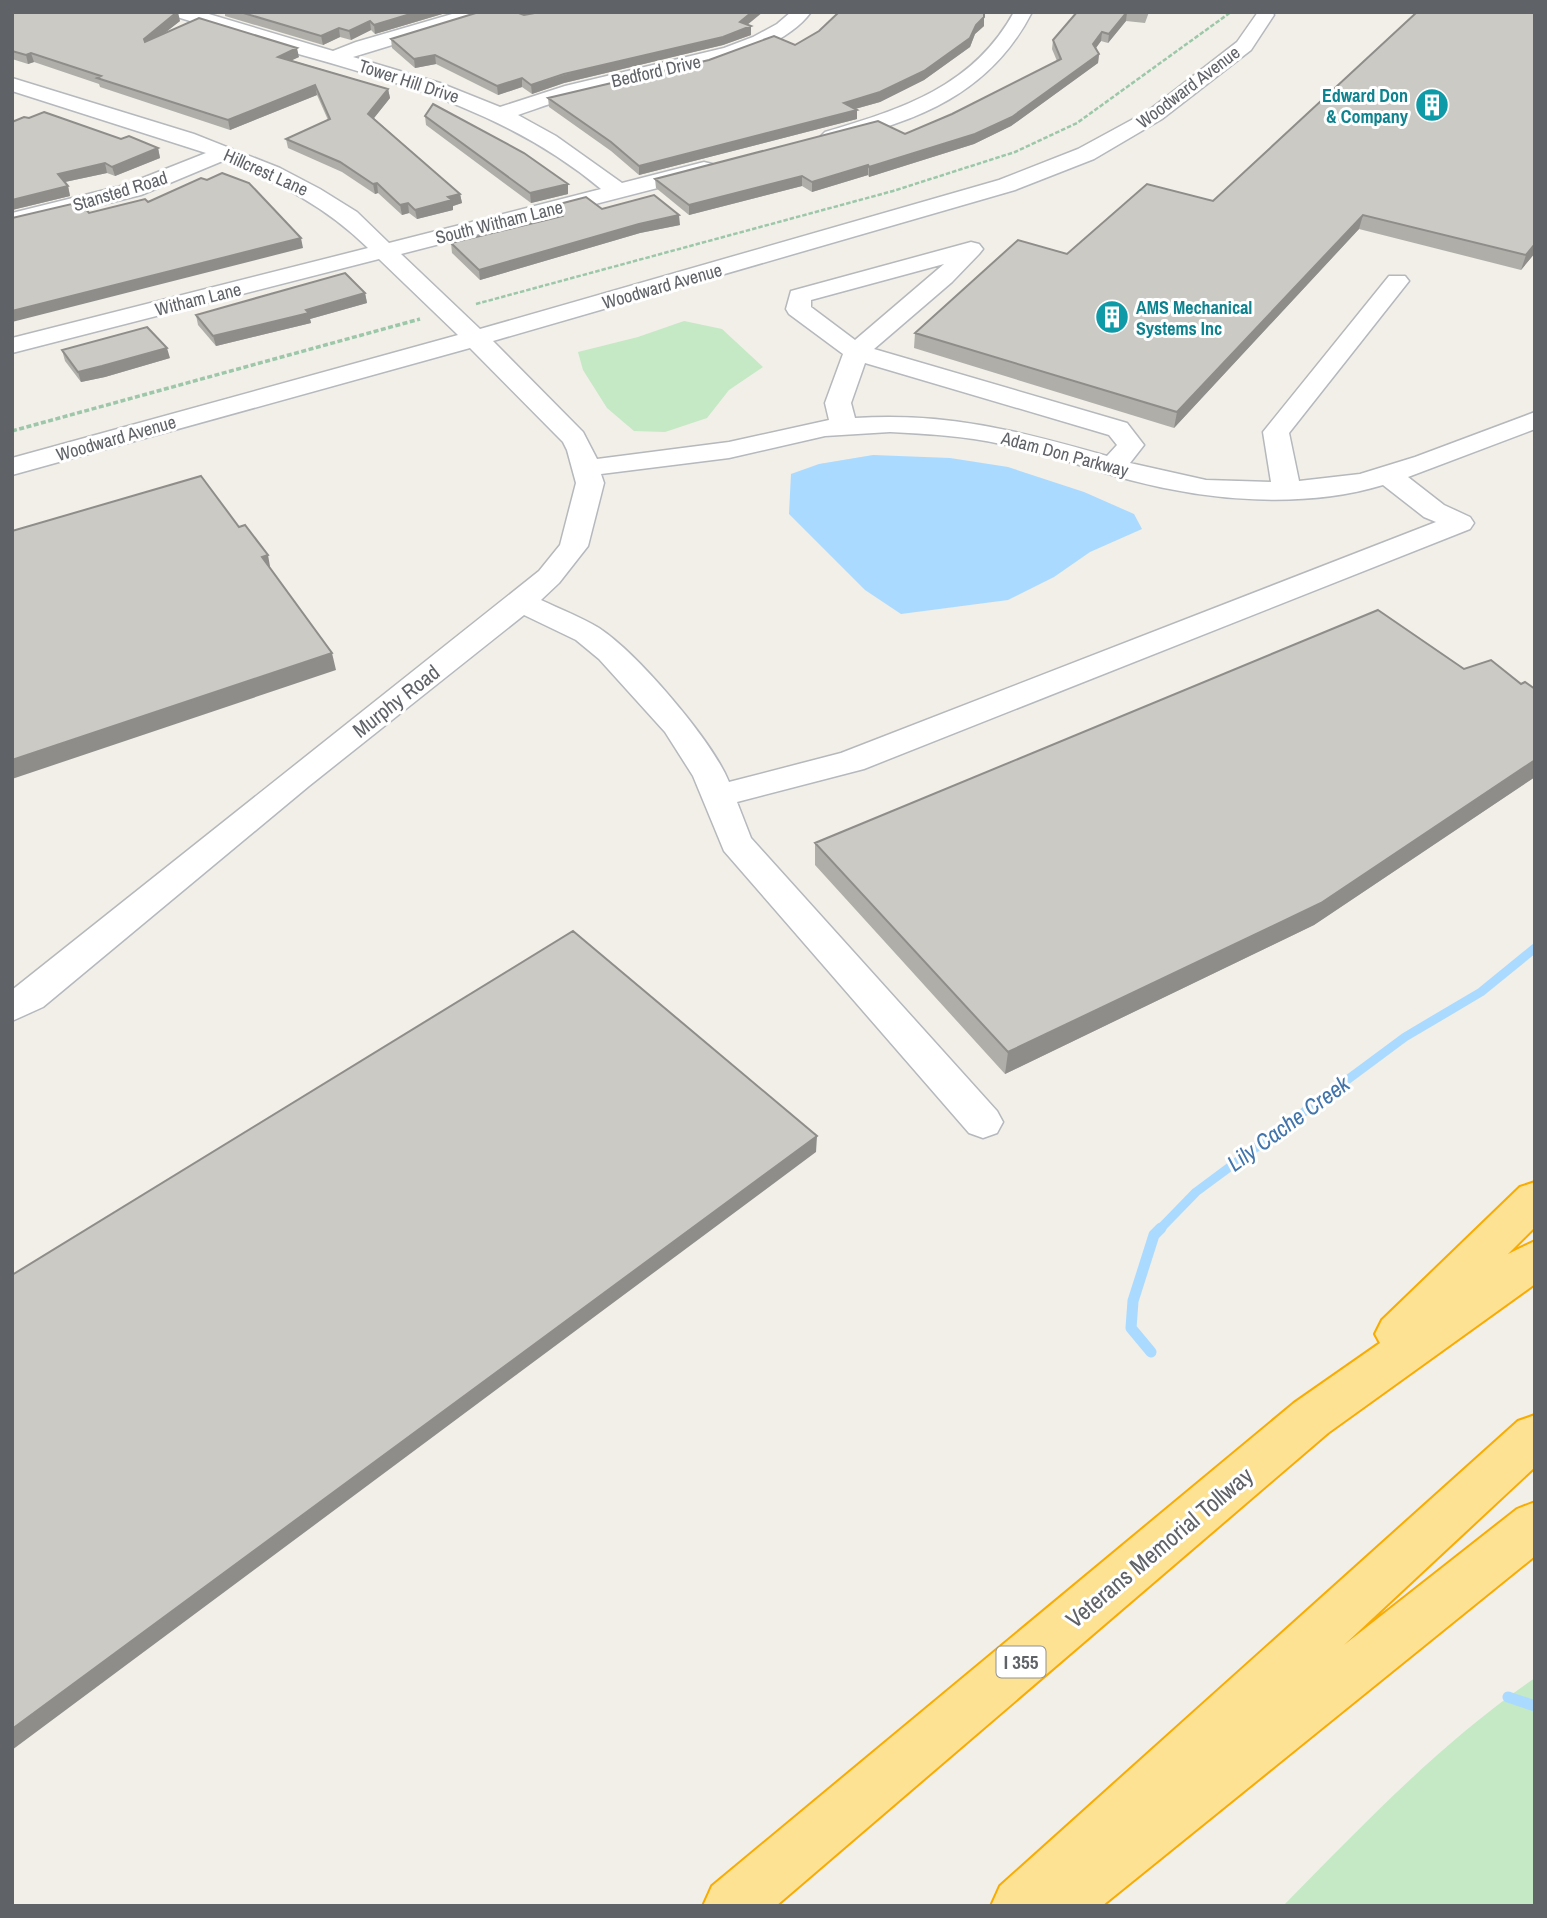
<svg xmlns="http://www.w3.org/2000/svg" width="1547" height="1918" font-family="'Archivo Narrow',sans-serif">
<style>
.green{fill:#c5e8c5}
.water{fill:#aadaff}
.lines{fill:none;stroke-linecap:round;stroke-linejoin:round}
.stream-far1{stroke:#aadaff;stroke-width:9}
.stream{stroke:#aadaff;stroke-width:11}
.minor-casing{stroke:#b5b8bc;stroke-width:3}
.highway-casing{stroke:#f9ab00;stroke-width:4}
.path-far1{stroke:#9cc7a9;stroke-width:2.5;stroke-dasharray:4.5 2;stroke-linecap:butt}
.path{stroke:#9cc7a9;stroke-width:3.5;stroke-dasharray:5 2.5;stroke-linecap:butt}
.minor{fill:#fff;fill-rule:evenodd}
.highway{fill:#fde293;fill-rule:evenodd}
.wall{fill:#afaea9}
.shaded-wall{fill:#8f8d8a}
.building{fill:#cccac5;stroke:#8f8d8a;stroke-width:2}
.labels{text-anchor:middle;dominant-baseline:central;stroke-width:6;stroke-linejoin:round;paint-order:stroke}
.far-street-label{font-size:18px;fill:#5f6368;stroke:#fff}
.far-culture-label{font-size:18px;font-weight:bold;fill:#0d838f;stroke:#fff;text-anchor:end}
.shield{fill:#fff;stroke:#8f9295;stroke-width:2}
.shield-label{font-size:19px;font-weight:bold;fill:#5f6368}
.street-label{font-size:21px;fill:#5f6368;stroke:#fff}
.water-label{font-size:23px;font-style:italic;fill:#4174aa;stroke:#fff}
.near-street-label{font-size:24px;fill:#5f6368;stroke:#fff}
</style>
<rect width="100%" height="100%" fill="#f1efe8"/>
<path class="green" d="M 684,321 L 722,329 L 763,367 L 729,390 L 707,418 L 665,432 L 634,431 L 607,408 L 583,370 L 578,352 L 638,337 Z
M 1535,1678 L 1535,1906 L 1283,1906 C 1363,1825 1440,1743 1535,1678 Z"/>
<path class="water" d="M 873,455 L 950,458 L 1008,467 L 1084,492 L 1134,514 L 1142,529 L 1090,552 L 1054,577 L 1008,600 L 901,614 L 865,590 L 789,514 L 791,474 L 819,464 Z"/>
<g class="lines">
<path class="stream-far1" d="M 1159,1230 L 1196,1192 L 1405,1037 L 1481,992 L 1535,948"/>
<path class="stream" d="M 1151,1352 L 1131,1328 L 1133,1301 L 1154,1235 L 1161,1228
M 1508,1697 L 1535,1706"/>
<g class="minor-casing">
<path id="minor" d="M 172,12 L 202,12 L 333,51 L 356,42 L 459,12 L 489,12 L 487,16 L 353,57 L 440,83 L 500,107 L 565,86 L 724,48 L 753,37 L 777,24 L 791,12 L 811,12 C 773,64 650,79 589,93 C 565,98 541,107 518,115 L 556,136 L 622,183 L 704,162 L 712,164 L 715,169 L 712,174 L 401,254 L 480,329 L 999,180 L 1078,149 L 1148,111 L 1237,42 L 1258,12 L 1272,12 L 1274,15 L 1251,50 L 1162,119 L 1094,159 L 1015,190 L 493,341 L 583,432 L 597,459 L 729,442 L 829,420 L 825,403 L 843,354 L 789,314 L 786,309 L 791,291 L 971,242 L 979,244 L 983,249 L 979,254 L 952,282 L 874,349 L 1127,423 L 1144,445 L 1130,463 L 1206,480 L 1271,482 L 1263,432 L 1389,276 L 1405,276 L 1409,281 L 1289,433 L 1299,481 L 1360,474 L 1415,457 L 1535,412 L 1535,429 L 1408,477 L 1444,505 L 1470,517 L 1474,523 L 1470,529 L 864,769 L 737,802 L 751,838 L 997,1111 L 1003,1122 L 997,1133 L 983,1138 L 969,1133 L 724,851 L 693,776 L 665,732 L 599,659 L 576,640 L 524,615 L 309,786 L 43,1007 L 12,1021 L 12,990 L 539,571 L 560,545 L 576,483 L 567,450 L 563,442 L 470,348 L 12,475 L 12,458 L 458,335 L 379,259 L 12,353 L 12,338 L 368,248 C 325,206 280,184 225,160 L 141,195 L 12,227 L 12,213 L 125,185 L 206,153 L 12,91 L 12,78 L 194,134 L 280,168 L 320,189 L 357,212 L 389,243 L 601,189 C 514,116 409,85 302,55 C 259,43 217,29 174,16 ZM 944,264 L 855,340 L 811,307 L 811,300 ZM 865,363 L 1109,435 L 1117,445 L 1107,456 C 1019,431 948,412 855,418 L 851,403 ZM 890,432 C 927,434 965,436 1001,444 C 1045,452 1087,469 1130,480 C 1209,501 1304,509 1383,485 L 1424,517 L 1436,522 L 841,753 L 729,782 C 712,740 637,653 599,628 C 581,617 560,609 541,600 L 559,583 L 588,546 L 604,483 L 601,474 L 729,458 L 825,436 Z
M 1014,12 L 1032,12 C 990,94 918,121 832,142 L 825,140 L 821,136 L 825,132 C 902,109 973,87 1014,12 Z"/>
</g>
<g class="highway-casing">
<path id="highway" d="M 1535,1182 L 1535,1227 L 1508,1254 L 1535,1241 L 1535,1284 L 1328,1433 L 776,1906 L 703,1906 L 712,1886 L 1294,1403 L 1380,1343 L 1375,1334 L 1382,1320 L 1520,1187 Z
M 1535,1415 L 1535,1467 L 1344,1645 L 1517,1509 L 1535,1502 L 1535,1556 L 1102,1906 L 991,1906 L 1000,1886 L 1518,1421 Z"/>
</g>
<path class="path-far1" d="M 476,304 L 893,191 L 1015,152 L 1077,123 L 1231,12"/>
<path class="path" d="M 12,431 L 420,319"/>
<use href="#minor" class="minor"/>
<use href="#highway" class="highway"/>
</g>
<path class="wall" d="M 12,12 L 180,21 L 164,33 L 299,57 L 291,60 L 388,89 L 390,98 L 374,118 L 460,194 L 462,203 L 453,206 L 453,210 L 417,219 L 409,213 L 402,215 L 378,193 L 375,194 L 342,172 L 288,148 L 286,139 L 328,120 L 317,95 L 230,130 L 100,87 L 99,84 L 34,62 L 28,64 L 12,59 Z
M 225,12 L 449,12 L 375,34 L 371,30 L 351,40 L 340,37 L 323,45 L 225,16 Z
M 1077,12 L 1149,12 L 1145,23 L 1126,21 L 1108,43 L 1101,41 L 1096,48 L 1099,54 L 1098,63 L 1011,126 L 974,144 L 869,177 L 868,175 L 812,192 L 802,186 L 689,215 L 656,188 L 655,179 L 905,134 L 952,114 L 1057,61 L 1052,49 L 1053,40 Z
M 1535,12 L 1535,253 L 1521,270 L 1359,229 L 1174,428 L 914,348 L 915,333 L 1067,254 L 1213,201 Z
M 524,15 L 748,25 L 751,26 L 751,35 L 723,45 L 564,83 L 532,94 L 522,87 L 498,95 L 436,64 L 415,68 L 392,48 L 391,39 Z
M 984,26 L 975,34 L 970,47 L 924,80 L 880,102 L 855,109 L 857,119 L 639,175 L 611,151 L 549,107 L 548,98 L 795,45 Z
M 425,116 L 568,184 L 568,194 L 531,203 L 426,125 Z
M 29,118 L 158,148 L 160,158 L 115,176 L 107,173 L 65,182 L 68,186 L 70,196 L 12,210 L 12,122 Z
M 548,207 L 602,209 L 680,225 L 640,233 L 480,280 L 452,253 L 451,243 L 552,219 L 549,216 Z
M 365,293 L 367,303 L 310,319 L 311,323 L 216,346 L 198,325 L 196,315 Z
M 62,350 L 170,358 L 105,377 L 81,382 L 65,361 Z
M 1464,669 L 1521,684 L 1535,689 L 1535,777 L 1314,925 L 1005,1074 L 815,865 L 815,843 Z"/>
<path class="shaded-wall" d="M 178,12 L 180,21 L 146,48 L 144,39 Z
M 417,12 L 449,12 L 375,34 L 374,25 Z
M 752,12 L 763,12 L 741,30 L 751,26 L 751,35 L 723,45 L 564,83 L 532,94 L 531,85 L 740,22 Z
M 1127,12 L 1126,21 L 1108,43 L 1109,34 Z
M 984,17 L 984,26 L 975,34 L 970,47 L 924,80 L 880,102 L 844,112 L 844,103 L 976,25 Z
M 370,21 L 371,30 L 351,40 L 349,31 Z
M 339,28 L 340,37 L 323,45 L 321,36 Z
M 1102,32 L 1101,41 L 1092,53 L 1093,44 Z
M 297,48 L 299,57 L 280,66 L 278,57 Z
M 31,53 L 34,62 L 28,64 L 26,55 Z
M 1099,54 L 1098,63 L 1011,126 L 974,144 L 869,177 L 869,167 Z
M 435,55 L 436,64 L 415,68 L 414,59 Z
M 522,78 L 522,87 L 498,95 L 497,86 Z
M 315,85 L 317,95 L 230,130 L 228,120 Z
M 388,89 L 390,98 L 370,123 L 368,114 Z
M 857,110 L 857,119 L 639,175 L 639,166 Z
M 158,148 L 160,158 L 115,176 L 112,167 Z
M 105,163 L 107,173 L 60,183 L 58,174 Z
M 868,165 L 868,175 L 812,192 L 812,182 Z
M 802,176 L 802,186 L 689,215 L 689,205 Z
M 377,183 L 378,193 L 375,194 L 373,184 Z
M 568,184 L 568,194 L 531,203 L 530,193 Z
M 68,186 L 70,196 L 12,210 L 12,200 Z
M 460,194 L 462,203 L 453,206 L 453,210 L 417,219 L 415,210 L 448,197 Z
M 408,203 L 409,213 L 402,215 L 400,205 Z
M 679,215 L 680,225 L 640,233 L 480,280 L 479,270 L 639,224 Z
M 1363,215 L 1359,229 L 1174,428 L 1177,412 Z
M 301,238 L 303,248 L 12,322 L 12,311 Z
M 1535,244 L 1535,253 L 1521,270 L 1526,255 Z
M 365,293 L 367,303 L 310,319 L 311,323 L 216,346 L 213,336 Z
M 167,348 L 170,358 L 105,377 L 81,382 L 78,372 Z
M 268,555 L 271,572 L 262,557 Z
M 332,653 L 336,670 L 12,779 L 12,760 Z
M 1535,760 L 1535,777 L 1314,925 L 1005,1074 L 1008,1052 Z
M 817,1136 L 816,1152 L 12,1750 L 12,1729 Z"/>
<path class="building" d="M 12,12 L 177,12 L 144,39 L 145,42 L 199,18 L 297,48 L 278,57 L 388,89 L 368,114 L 460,194 L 448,197 L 452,200 L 415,210 L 408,203 L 400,205 L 377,183 L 373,184 L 340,162 L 286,139 L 330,119 L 315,85 L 228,120 L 97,78 L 101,76 L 31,53 L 26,55 L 12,51 Z
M 240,12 L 417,12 L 374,25 L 370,21 L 349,31 L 339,28 L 321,36 Z
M 479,12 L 516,12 L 524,15 L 540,12 L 752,12 L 740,22 L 751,26 L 723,37 L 564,74 L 531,85 L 522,78 L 497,86 L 435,55 L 414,59 L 391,39 Z
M 839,12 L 984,12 L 984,17 L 976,25 L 970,38 L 924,71 L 880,92 L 844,103 L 857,110 L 639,166 L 611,142 L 548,98 L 709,60 L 774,36 L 795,45 L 819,31 Z
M 1077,12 L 1127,12 L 1109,34 L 1102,32 L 1093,44 L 1099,54 L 1012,117 L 975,134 L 869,167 L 868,165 L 812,182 L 802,176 L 689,205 L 655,179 L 878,121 L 905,134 L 952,114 L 1061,59 L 1053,40 Z
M 1417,12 L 1535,12 L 1535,244 L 1526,255 L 1363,215 L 1177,412 L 915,333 L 1018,240 L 1067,254 L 1147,184 L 1213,201 Z
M 433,104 L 524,153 L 568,184 L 530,193 L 425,116 Z
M 44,112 L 121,139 L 129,136 L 158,148 L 112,167 L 105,163 L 58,174 L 68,186 L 12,200 L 12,122 L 24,117 L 29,118 Z
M 222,173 L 249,183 L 301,238 L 12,311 L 12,218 L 80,202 L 89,213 L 145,199 L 148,202 L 201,178 L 207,180 Z
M 654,195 L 679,215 L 639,224 L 479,270 L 451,243 L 562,216 L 548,207 L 586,197 L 602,209 Z
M 345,273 L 365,293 L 306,310 L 309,313 L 213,336 L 196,315 Z
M 147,327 L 167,348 L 102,366 L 78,372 L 62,350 Z
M 201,476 L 239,527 L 245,525 L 268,555 L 262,557 L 332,653 L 12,760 L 12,531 Z
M 1378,610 L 1464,669 L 1491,660 L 1521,684 L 1525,682 L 1535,689 L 1535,760 L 1321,903 L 1008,1052 L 815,843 Z
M 573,931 L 817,1136 L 12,1729 L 12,1275 Z"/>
<defs>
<g id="building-disc" transform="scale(1.75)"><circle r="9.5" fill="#0f9aa8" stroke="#fff"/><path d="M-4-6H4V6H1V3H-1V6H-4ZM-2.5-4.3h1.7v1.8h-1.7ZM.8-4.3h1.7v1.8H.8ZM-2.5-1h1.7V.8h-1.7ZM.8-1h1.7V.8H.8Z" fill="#fff"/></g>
</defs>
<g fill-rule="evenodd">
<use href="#building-disc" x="1432" y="105"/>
<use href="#building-disc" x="1112" y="317"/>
</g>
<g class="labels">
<g class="far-street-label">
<text transform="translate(656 71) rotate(-13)">Bedford Drive</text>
<text transform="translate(409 81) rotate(18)">Tower Hill Drive</text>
<text transform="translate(1188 87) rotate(-37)">Woodward Avenue</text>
<text transform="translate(266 172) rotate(24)">Hillcrest Lane</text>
<text transform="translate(120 191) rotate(-17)">Stansted Road</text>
<text transform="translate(499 222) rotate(-14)">South Witham Lane</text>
<text transform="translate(662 286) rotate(-16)">Woodward Avenue</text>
<text transform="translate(198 299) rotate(-14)">Witham Lane</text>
<text transform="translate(116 438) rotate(-16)">Woodward Avenue</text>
<text transform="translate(1065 454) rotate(15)">Adam Don Parkway</text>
</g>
<g class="far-culture-label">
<text x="1408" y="95">Edward Don<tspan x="1408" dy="21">&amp; Company</tspan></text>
<text x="1136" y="307" text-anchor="start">AMS Mechanical<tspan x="1136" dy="21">Systems Inc</tspan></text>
</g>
<rect class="shield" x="996.5" y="1646.5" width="49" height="31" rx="5"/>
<g class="shield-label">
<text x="1021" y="1662">I 355</text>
</g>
<g class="street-label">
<text transform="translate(396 701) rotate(-38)">Murphy Road</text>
</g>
<g class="water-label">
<text transform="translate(1288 1123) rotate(-36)">Lily Cache Creek</text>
</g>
<g class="near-street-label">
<text transform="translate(1159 1547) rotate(-40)">Veterans Memorial Tollway</text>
</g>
</g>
<rect width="1547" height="1918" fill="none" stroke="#5f6368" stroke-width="28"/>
</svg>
